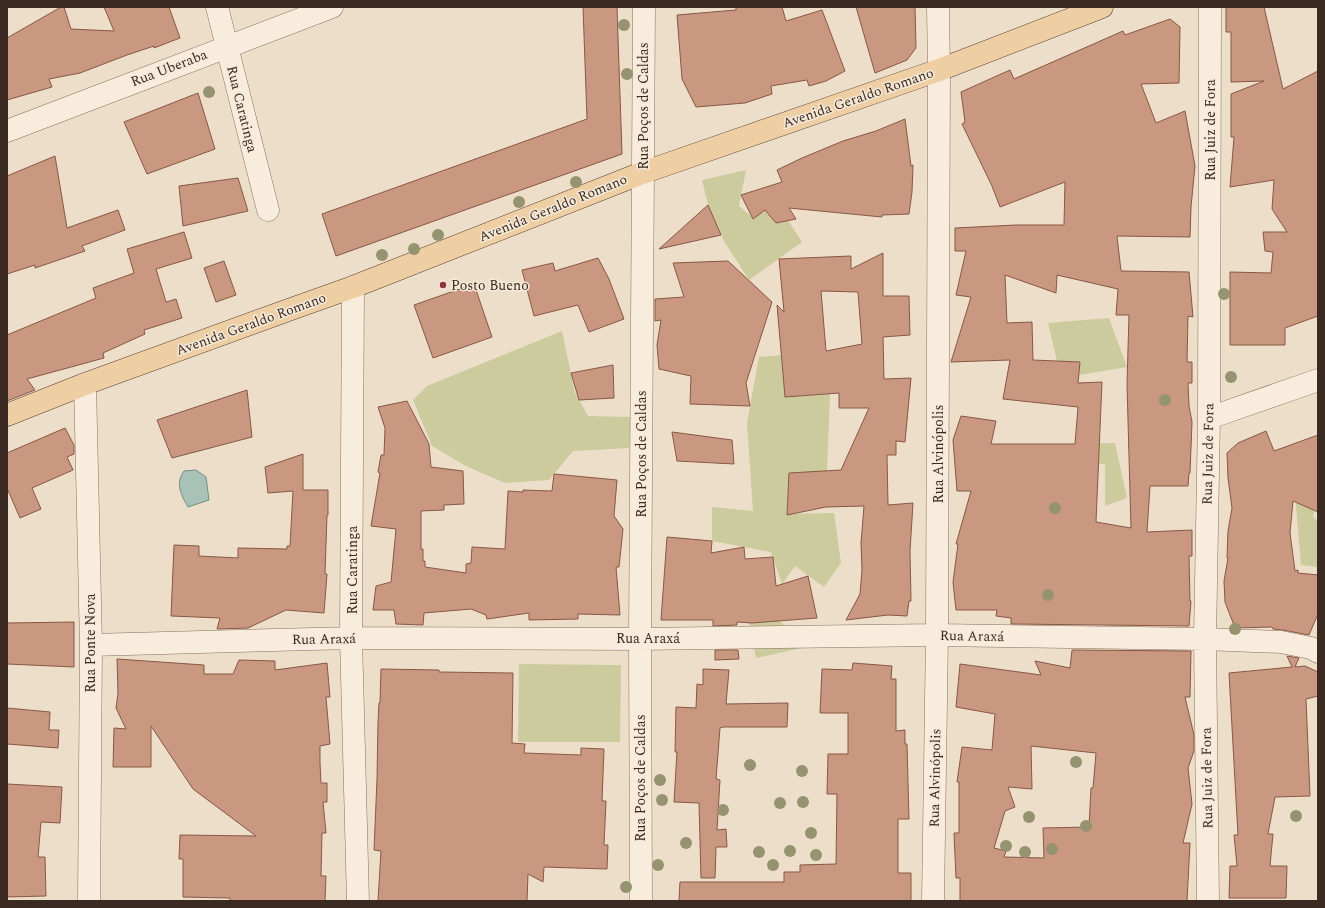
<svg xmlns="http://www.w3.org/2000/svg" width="1325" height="908" font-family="Spectral,serif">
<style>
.green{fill:#cbcb9d}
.water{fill:#a9c2b8;stroke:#709084}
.building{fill:#ca9780;stroke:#875845;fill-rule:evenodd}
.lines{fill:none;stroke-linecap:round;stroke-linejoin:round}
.street-casing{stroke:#89705e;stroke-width:23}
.primary-casing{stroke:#573f32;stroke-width:23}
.street{stroke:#f8ecdc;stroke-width:22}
.primary{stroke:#eecea3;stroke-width:22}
.tree{fill:#969370}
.poi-dot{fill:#96303c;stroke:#f5e9d8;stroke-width:1.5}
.labels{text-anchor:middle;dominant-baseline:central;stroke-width:3;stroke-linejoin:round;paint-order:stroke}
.street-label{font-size:14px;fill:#3a2a21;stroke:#f5e9d8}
.poi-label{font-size:14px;fill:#3a2a21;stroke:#f5e9d8;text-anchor:start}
</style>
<rect width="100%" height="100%" fill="#eddec9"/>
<path class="green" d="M 746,170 L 739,206 L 753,218 L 765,210 L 776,223 L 786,217 L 802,242 L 749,280 L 724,241 L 708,205 L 702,180 Z
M 1109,318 L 1127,367 L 1079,375 L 1080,362 L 1057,361 L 1048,323 Z
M 562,331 L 575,393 L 588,416 L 631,417 L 629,448 L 573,451 L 549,480 L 505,483 L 466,466 L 432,446 L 413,400 L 427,386 Z
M 781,355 L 785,397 L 830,394 L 827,471 L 789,473 L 787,514 L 834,513 L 841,563 L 824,587 L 795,566 L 782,584 L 771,552 L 712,541 L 712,507 L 753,511 L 747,423 L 759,357 Z
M 1115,443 L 1127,498 L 1105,506 L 1105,464 L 1078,464 L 1074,444 Z
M 1295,495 L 1318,497 L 1313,517 L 1318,521 L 1318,567 L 1301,565 Z
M 772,602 L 780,621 L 802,648 L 756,658 L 749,623 Z
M 519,664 L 621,665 L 620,742 L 518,742 Z"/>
<path class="water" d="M 196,470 L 206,477 L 209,500 L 188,507 C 181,495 175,483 184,471 Z"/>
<path class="building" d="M 61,7 L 64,7 L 71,29 L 114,31 L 104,7 L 169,7 L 180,38 L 154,48 L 154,46 L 127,55 L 80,73 L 49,79 L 52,87 L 7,100 L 7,38 Z
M 583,7 L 617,7 L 622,154 L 336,256 L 322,214 L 587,119 Z
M 736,7 L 782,7 L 786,21 L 822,10 L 845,71 L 826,81 L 809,86 L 807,80 L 771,86 L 772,94 L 745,103 L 696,107 L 682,79 L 677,15 L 736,10 Z
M 856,7 L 915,7 L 916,48 L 907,60 L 875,73 Z
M 1226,7 L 1264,7 L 1283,89 L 1318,71 L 1318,316 L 1285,328 L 1285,345 L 1230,345 L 1230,272 L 1271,273 L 1273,252 L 1265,251 L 1263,232 L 1287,232 L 1272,209 L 1274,180 L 1230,187 L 1234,137 L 1231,137 L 1231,94 L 1264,81 L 1231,82 L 1231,32 L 1226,32 Z
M 1170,19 L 1180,27 L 1179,83 L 1141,84 L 1156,123 L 1185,111 L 1195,166 L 1191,207 L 1190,237 L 1117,236 L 1121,271 L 1189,272 L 1193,317 L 1188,316 L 1187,362 L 1192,362 L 1192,383 L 1188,383 L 1189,406 L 1192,422 L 1190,473 L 1189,473 L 1188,486 L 1150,486 L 1147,532 L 1192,530 L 1192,556 L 1189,556 L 1190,601 L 1191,601 L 1189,626 L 1011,624 L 1011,618 L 996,616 L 997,610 L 956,610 L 953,582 L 958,544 L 956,544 L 971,491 L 957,491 L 953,440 L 961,416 L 996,421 L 991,444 L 1075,444 L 1078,407 L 1003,399 L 1010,360 L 951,362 L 971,297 L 956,295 L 966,251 L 955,251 L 955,228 L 1016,225 L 1064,225 L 1065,182 L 1000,207 L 992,186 L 962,124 L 965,122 L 961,92 L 1010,70 L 1014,79 L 1123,31 L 1125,35 ZM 1005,275 L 1056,293 L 1057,275 L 1118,289 L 1116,315 L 1129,315 L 1127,384 L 1131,528 L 1096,522 L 1102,382 L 1078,383 L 1080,362 L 1033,360 L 1032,322 L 1007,323 Z
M 198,93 L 215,149 L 147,174 L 124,122 Z
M 905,119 L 911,166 L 913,165 L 912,192 L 909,214 L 882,215 L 882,217 L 789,208 L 796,219 L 776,223 L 765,210 L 753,219 L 741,195 L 782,182 L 777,170 L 802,158 L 843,141 L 876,131 Z
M 55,156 L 67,228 L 118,210 L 125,230 L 82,246 L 85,251 L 35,268 L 35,265 L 7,274 L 7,176 Z
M 238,178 L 248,211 L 183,226 L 179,186 Z
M 708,205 L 721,235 L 659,249 Z
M 184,232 L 192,258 L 156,269 L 166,302 L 176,299 L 182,318 L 144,330 L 145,334 L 103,353 L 104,358 L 27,379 L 35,390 L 7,401 L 7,335 L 96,298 L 93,288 L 134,273 L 127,249 Z
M 883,253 L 883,296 L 909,296 L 910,335 L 883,337 L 884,379 L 911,378 L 905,442 L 896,441 L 896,455 L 887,455 L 888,505 L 913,503 L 910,551 L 911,601 L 909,601 L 907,616 L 888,615 L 846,620 L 860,594 L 862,570 L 861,543 L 864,506 L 826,507 L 787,515 L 789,473 L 841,470 L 869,408 L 839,408 L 839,393 L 785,397 L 777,305 L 784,312 L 779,259 L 851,256 L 851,269 ZM 821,291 L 858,292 L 862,344 L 826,351 Z
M 598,258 L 609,279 L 624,319 L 589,332 L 578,305 L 534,316 L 522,270 L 553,263 L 555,271 Z
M 224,261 L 236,295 L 216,302 L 204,268 Z
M 728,261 L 772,302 L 746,383 L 750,406 L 690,404 L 691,376 L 659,369 L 657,345 L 661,320 L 655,321 L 655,299 L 684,297 L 673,263 Z
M 474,284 L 492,337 L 433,358 L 414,305 Z
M 613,365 L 614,398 L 579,400 L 571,373 Z
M 247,390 L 252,437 L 172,458 L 157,420 Z
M 407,401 L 429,444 L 431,467 L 463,471 L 464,504 L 444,505 L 444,510 L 421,511 L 421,549 L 423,549 L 423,561 L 425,561 L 425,567 L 466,573 L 466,564 L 471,563 L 472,547 L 505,549 L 508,491 L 523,492 L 523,490 L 552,491 L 554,474 L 617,480 L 614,516 L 623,529 L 619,567 L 616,567 L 620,615 L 578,614 L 578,619 L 529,620 L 529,613 L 487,619 L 486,615 L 471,609 L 424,613 L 423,625 L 396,624 L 394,610 L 373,610 L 376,586 L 391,582 L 396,529 L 371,526 L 380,473 L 378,472 L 381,455 L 384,455 L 385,428 L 378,407 Z
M 65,428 L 74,445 L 74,454 L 67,457 L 73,470 L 32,488 L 41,509 L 20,518 L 7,488 L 7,453 Z
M 1266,431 L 1274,451 L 1318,435 L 1318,512 L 1293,501 L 1290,533 L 1295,571 L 1298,570 L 1298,573 L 1318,575 L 1318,614 L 1309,635 L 1283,630 L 1273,629 L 1272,627 L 1235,628 L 1225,602 L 1224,581 L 1228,558 L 1227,558 L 1228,531 L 1232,508 L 1228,478 L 1227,453 L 1238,443 Z
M 672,432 L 732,440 L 734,464 L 677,461 Z
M 303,454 L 303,490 L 328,490 L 328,515 L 327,515 L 325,574 L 327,574 L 324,613 L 286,610 L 248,628 L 217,629 L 220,618 L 171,616 L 174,545 L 199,546 L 199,556 L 238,558 L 238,548 L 287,549 L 287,546 L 290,546 L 293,491 L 268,493 L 265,467 Z
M 667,537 L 712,541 L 711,553 L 744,547 L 745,559 L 773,557 L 776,586 L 808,576 L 817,618 L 752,623 L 737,622 L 737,625 L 713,626 L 713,620 L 661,620 Z
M 74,622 L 74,667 L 7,664 L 7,623 Z
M 715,650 L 738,650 L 739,659 L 715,660 Z
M 1072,650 L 1191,651 L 1190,697 L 1185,697 L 1194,735 L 1194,751 L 1188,768 L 1192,804 L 1183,843 L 1190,843 L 1187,901 L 960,901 L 960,878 L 956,878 L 954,833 L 959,833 L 959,782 L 957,782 L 962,747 L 992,750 L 995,714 L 956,707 L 960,664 L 1041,675 L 1035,661 L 1070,668 ZM 1031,746 L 1096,753 L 1093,788 L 1091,788 L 1089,827 L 1043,828 L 1044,858 L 1004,857 L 1006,851 L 994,848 L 1005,811 L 1015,807 L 1008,787 L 1032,789 Z
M 1287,656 L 1299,658 L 1295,667 L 1305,666 L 1318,672 L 1318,696 L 1306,699 L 1310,796 L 1275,797 L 1268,834 L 1273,834 L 1270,866 L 1287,866 L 1286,898 L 1229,898 L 1230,866 L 1237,866 L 1234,835 L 1238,835 L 1229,673 L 1292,667 Z
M 117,659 L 204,665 L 204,674 L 233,674 L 239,660 L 275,661 L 275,670 L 327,663 L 330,697 L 326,697 L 330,744 L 320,746 L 320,763 L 321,783 L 327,783 L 327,802 L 323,802 L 326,833 L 322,833 L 321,876 L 326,876 L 325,901 L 230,901 L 230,898 L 183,897 L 183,859 L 179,859 L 180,835 L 256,836 L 193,789 L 151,726 L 151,767 L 113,767 L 114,728 L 126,729 L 116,708 L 118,693 Z
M 853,663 L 892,666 L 891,679 L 896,679 L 896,731 L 905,730 L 905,744 L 907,744 L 909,819 L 898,819 L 898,873 L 911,873 L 911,901 L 679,901 L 680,882 L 784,882 L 784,872 L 800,872 L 800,865 L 836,864 L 837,794 L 827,794 L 828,754 L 848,754 L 848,713 L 820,713 L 822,669 L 852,670 Z
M 381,669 L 439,670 L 439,672 L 513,673 L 512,743 L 525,744 L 524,753 L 581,755 L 581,748 L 604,749 L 602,801 L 606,801 L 604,845 L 608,845 L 607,869 L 544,867 L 543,882 L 528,874 L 527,901 L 378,901 L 381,851 L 374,850 L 377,779 L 378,723 L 379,703 L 380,703 Z
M 703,669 L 729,670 L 726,704 L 788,703 L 787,727 L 723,727 L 720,728 L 716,779 L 720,780 L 717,830 L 726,829 L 727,847 L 716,847 L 715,878 L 701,878 L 699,803 L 674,802 L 677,752 L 675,752 L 676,707 L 696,708 L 697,684 L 703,685 Z
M 7,708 L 50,712 L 49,730 L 59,730 L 58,748 L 7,744 Z
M 7,784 L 62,787 L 60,823 L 41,822 L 38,857 L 45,857 L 46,896 L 7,897 Z"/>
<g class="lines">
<g class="street-casing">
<path id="street" d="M 217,7 L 268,210
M 7,131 L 332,7
M 353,287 L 351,638 L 358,901
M 85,384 L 91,645 L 89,901
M 1209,418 L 1318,380
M 91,645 L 351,638 L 640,639 L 937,635 L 1205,639 L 1281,642 L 1311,648 L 1318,652
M 641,901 L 640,639 L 644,7
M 933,901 L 937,635 L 939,70 L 938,7
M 1208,901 L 1205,639 L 1209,418 L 1210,7"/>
</g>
<g class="primary-casing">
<path id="primary" d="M 7,415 L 85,384 L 294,308 L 353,287 L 642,173 L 939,70 L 1102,7"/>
</g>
<use href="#street" class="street"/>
<use href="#primary" class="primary"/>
</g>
<g class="tree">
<circle cx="624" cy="25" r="6"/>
<circle cx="627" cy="74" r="6"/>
<circle cx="209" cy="92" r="6"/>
<circle cx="576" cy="182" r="6"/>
<circle cx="519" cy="202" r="6"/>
<circle cx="438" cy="235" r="6"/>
<circle cx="414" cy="249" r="6"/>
<circle cx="382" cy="255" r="6"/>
<circle cx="1224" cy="294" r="6"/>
<circle cx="1231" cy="377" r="6"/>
<circle cx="1165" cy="400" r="6"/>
<circle cx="1055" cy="508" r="6"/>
<circle cx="1048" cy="595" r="6"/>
<circle cx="1235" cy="629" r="6"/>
<circle cx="1076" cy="762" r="6"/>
<circle cx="750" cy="765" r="6"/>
<circle cx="802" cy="771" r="6"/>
<circle cx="660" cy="780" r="6"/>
<circle cx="662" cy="800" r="6"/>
<circle cx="803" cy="802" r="6"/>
<circle cx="780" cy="803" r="6"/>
<circle cx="723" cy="810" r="6"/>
<circle cx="1296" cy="816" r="6"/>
<circle cx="1029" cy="817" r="6"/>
<circle cx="1086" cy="826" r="6"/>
<circle cx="811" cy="833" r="6"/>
<circle cx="686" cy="843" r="6"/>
<circle cx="1006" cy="846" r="6"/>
<circle cx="1052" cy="849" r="6"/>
<circle cx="790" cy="851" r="6"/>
<circle cx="759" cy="852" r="6"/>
<circle cx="1025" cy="852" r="6"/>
<circle cx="816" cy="855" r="6"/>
<circle cx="658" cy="865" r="6"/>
<circle cx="773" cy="865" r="6"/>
<circle cx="626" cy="887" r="6"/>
</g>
<circle class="poi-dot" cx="443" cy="285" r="4"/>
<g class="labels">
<g class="street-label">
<text transform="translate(169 68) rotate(-21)">Rua Uberaba</text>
<text transform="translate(858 98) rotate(-19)">Avenida Geraldo Romano</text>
<text transform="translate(643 106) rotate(-90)">Rua Poços de Caldas</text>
<text transform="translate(242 109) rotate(76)">Rua Caratinga</text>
<text transform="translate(1210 130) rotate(-90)">Rua Juiz de Fora</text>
<text transform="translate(553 208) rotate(-22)">Avenida Geraldo Romano</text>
<text transform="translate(251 324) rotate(-20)">Avenida Geraldo Romano</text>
<text transform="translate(641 454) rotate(-90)">Rua Poços de Caldas</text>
<text transform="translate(938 454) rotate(-90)">Rua Alvinópolis</text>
<text transform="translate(1208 454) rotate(-89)">Rua Juiz de Fora</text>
<text transform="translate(352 570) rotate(-90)">Rua Caratinga</text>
<text transform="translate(972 636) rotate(1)">Rua Araxá</text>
<text x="648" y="638">Rua Araxá</text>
<text transform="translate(324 639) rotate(-1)">Rua Araxá</text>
<text transform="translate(90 643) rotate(-90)">Rua Ponte Nova</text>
<text transform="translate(640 778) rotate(-90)">Rua Poços de Caldas</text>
<text transform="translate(935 778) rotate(-89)">Rua Alvinópolis</text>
<text transform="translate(1207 778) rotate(-91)">Rua Juiz de Fora</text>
</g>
<g class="poi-label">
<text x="451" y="285">Posto Bueno</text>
</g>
</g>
<rect width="1325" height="908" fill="none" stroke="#3a2a21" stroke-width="16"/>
</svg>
